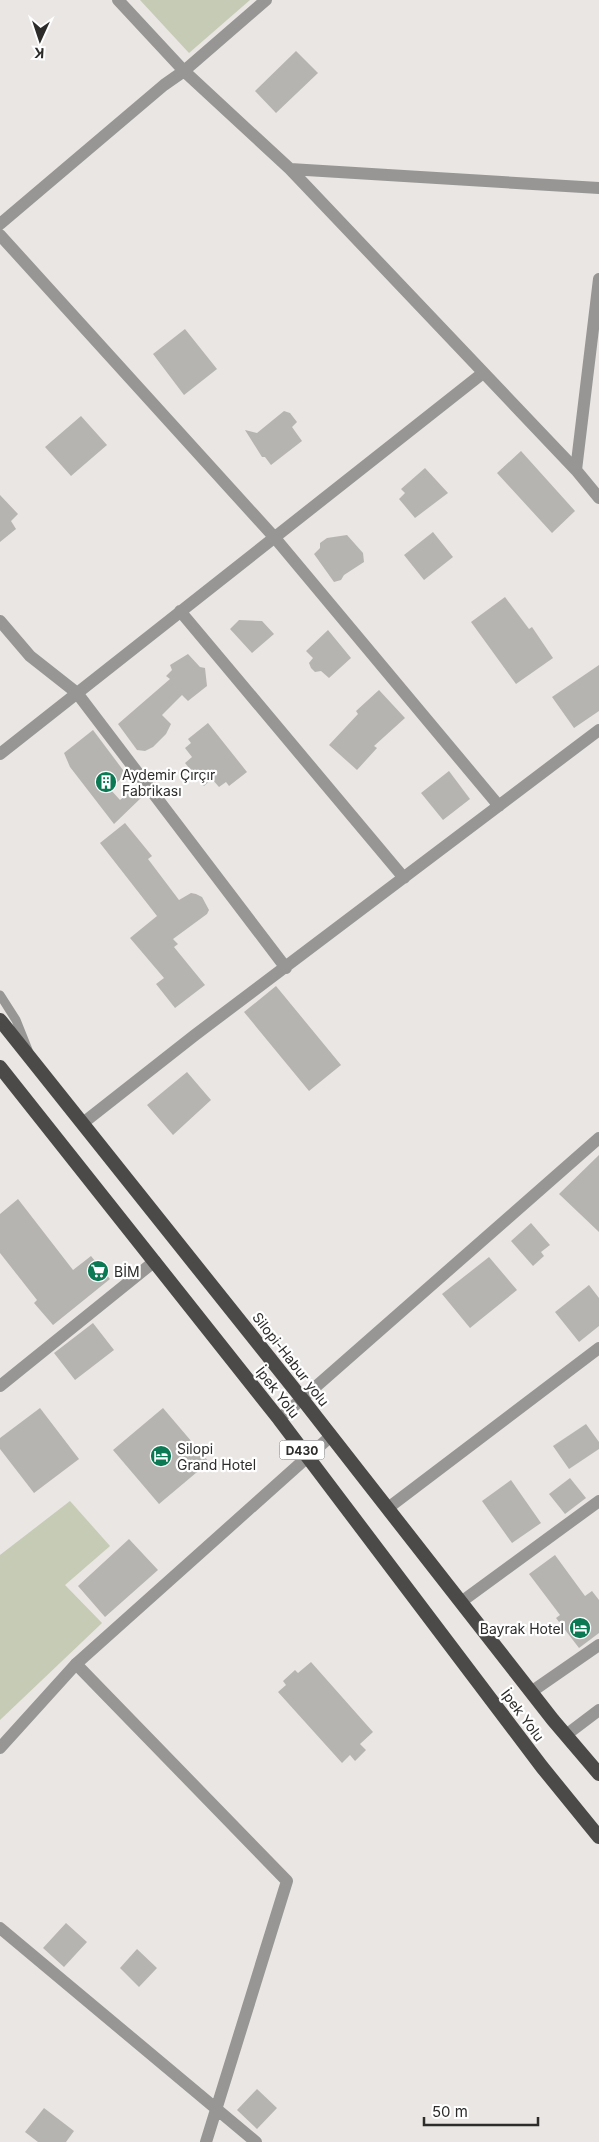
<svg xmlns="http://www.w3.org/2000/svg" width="599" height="2142" font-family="Inter,sans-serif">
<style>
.green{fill:#c6cbb5}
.building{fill:#b6b4b1}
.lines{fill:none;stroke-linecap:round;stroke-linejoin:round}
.service{stroke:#979695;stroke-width:9}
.minor{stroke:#979695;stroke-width:12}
.tertiary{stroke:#979695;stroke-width:12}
.trunk{stroke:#4b4a48;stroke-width:14}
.labels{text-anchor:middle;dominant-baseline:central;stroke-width:4.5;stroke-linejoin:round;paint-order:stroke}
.shield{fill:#fff;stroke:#6c6b6b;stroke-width:1}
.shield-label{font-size:12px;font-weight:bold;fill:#2d2c2b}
.poi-label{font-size:14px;fill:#2d2c2b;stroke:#fff;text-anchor:start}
.street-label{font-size:14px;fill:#2d2c2b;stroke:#fff}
</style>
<rect width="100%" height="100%" fill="#e9e6e3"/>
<path class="green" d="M 140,0 L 250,0 L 189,53 Z
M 70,1501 L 110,1546 L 65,1585 L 102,1623 L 0,1720 L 0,1555 Z"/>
<path class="building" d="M 296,51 L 318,73 L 276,113 L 255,91 Z
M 185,329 L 217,369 L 184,395 L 153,354 Z
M 284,411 L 290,413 L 297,422 L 292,427 L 302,441 L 271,465 L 265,457 L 262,457 L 245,430 L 257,433 Z
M 81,416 L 107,445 L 71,476 L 45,447 Z
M 521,451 L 575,511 L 552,533 L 497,473 Z
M 425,468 L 448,493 L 415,518 L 399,499 L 405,493 L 401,489 Z
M 0,495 L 18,514 L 11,521 L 16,529 L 0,542 Z
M 433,532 L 453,557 L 424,580 L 404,555 Z
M 347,535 L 363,553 L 364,562 L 344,575 L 341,580 L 334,582 L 314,554 L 320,548 L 320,543 L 327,538 Z
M 505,597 L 529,629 L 532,627 L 553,658 L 516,684 L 471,622 Z
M 239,620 L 262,621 L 274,634 L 252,653 L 230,629 Z
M 328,630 L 351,658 L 329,678 L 321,671 L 315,672 L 311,668 L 309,663 L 313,658 L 306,651 Z
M 188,654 L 200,667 L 205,668 L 207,686 L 188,701 L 182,695 L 162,715 L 171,724 L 166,734 L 153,747 L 145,751 L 137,750 L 118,724 L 170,679 L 166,676 L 172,670 L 170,665 Z
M 599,665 L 599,711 L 574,728 L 552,697 Z
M 379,690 L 405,718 L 374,746 L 377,748 L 357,770 L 329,745 L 358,714 L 356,711 Z
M 208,723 L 247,772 L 229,786 L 226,782 L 219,787 L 212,779 L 204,786 L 185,763 L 192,757 L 185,748 L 191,743 L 188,739 Z
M 93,730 L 126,774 L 110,789 L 120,800 L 136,787 L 143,796 L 114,824 L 70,767 L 64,753 Z
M 449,771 L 470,799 L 443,820 L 421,793 Z
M 125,823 L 152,856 L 148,859 L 179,900 L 191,893 L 196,894 L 202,897 L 209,910 L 207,914 L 173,939 L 178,944 L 174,947 L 205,985 L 175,1008 L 156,984 L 164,978 L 130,938 L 157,916 L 100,843 Z
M 276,986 L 341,1065 L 309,1091 L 244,1012 Z
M 187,1072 L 211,1100 L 173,1135 L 147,1105 Z
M 599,1155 L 599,1232 L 559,1194 Z
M 18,1199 L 73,1270 L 91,1256 L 110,1279 L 53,1325 L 34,1303 L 37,1300 L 0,1253 L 0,1214 Z
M 531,1223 L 550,1245 L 541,1252 L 544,1256 L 533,1266 L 511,1241 Z
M 489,1257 L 517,1290 L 470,1328 L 442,1294 Z
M 589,1285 L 599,1298 L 599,1326 L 579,1342 L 555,1312 Z
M 93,1323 L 114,1350 L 75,1380 L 54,1353 Z
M 40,1408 L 79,1459 L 34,1493 L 0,1449 L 0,1438 Z
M 163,1408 L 209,1462 L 159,1504 L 113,1450 Z
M 586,1424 L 599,1442 L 599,1449 L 569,1469 L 553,1446 Z
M 570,1478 L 586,1498 L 565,1514 L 549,1494 Z
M 511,1480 L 541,1523 L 512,1543 L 482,1501 Z
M 129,1539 L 158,1570 L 105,1617 L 78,1586 Z
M 555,1555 L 585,1596 L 592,1591 L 599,1600 L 599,1633 L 579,1648 L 556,1618 L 560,1615 L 529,1574 Z
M 311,1662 L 373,1732 L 360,1744 L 366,1750 L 355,1761 L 350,1755 L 342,1763 L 278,1692 L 286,1685 L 283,1681 L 295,1670 L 298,1673 Z
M 66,1923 L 87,1942 L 64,1967 L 43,1948 Z
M 137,1949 L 157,1968 L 139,1987 L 120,1968 Z
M 257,2089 L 277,2108 L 257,2129 L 237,2110 Z
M 44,2108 L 74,2131 L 66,2142 L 38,2142 L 25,2132 Z"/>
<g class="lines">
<path class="service" d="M 0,995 L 16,1020 L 28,1050"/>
<path class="minor" d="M 118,0 L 184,71 L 290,169 L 576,470 L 599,498
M 290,169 L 599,188
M 0,224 L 164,85 L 184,71 L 266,0
M 0,235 L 275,538 L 499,806
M 576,470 L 599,279
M 180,611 L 404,878
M 0,621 L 30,656 L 77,693 L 286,968
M 0,754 L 483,373
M 83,1123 L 195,1035 L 599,730
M 0,1386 L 155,1261
M 279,1419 L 599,1138
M 388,1508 L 599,1348
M 461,1602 L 599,1501
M 76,1664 L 287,1881 L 206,2142
M 531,1692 L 599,1645
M 566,1735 L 599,1710
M 0,1928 L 256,2142"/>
<path class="tertiary" d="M 0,1748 L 76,1664 L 331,1436"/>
<path class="trunk" d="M 0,1020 L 303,1400 L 553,1720 L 599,1774
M 0,1067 L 279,1419 L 542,1767 L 599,1837"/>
</g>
<defs>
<g id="building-disc" transform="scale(1.125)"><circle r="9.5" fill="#0a7954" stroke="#fff"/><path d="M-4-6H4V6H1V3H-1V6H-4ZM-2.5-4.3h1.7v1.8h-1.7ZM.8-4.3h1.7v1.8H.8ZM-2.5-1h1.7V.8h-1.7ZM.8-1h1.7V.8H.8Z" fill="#fff"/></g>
<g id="supermarket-disc" transform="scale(1.125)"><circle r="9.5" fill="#0a7954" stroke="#fff"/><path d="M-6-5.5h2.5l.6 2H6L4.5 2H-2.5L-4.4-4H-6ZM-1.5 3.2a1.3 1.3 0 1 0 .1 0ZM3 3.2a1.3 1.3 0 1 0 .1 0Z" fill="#fff"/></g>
<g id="hotel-disc" transform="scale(1.125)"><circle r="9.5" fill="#0a7954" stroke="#fff"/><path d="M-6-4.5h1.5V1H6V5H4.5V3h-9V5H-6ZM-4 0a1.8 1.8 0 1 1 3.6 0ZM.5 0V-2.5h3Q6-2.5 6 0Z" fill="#fff"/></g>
</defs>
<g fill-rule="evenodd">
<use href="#building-disc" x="106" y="782"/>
<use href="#supermarket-disc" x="98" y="1271"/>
<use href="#hotel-disc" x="161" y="1456"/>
<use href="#hotel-disc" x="580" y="1628"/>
</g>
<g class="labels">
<rect class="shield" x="279.5" y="1440.5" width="45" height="19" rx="4"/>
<g class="shield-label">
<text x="302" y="1450">D430</text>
</g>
<g class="poi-label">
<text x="122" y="774">Aydemir Çırçır<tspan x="122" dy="16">Fabrikası</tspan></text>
<text x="114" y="1271">BİM</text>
<text x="177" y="1448">Silopi<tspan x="177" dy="16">Grand Hotel</tspan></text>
<text x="564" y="1628" text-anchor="end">Bayrak Hotel</text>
</g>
<g class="street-label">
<text transform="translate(291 1359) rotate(52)">Silopi-Habur yolu</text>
<text transform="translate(278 1392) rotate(52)">İpek Yolu</text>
<text transform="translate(523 1715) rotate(53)">İpek Yolu</text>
</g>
</g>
<g transform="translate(40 40) rotate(183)" stroke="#ffffff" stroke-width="4" paint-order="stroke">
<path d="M0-4L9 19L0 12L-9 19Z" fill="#2d2c2b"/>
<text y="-8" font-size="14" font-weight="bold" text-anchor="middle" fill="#2d2c2b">K</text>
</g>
<path d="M424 2117v8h114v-8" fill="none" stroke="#2d2c2b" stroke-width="2.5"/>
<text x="432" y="2117" font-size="15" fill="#2d2c2b" stroke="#ffffff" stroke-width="4" paint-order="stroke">50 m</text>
</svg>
